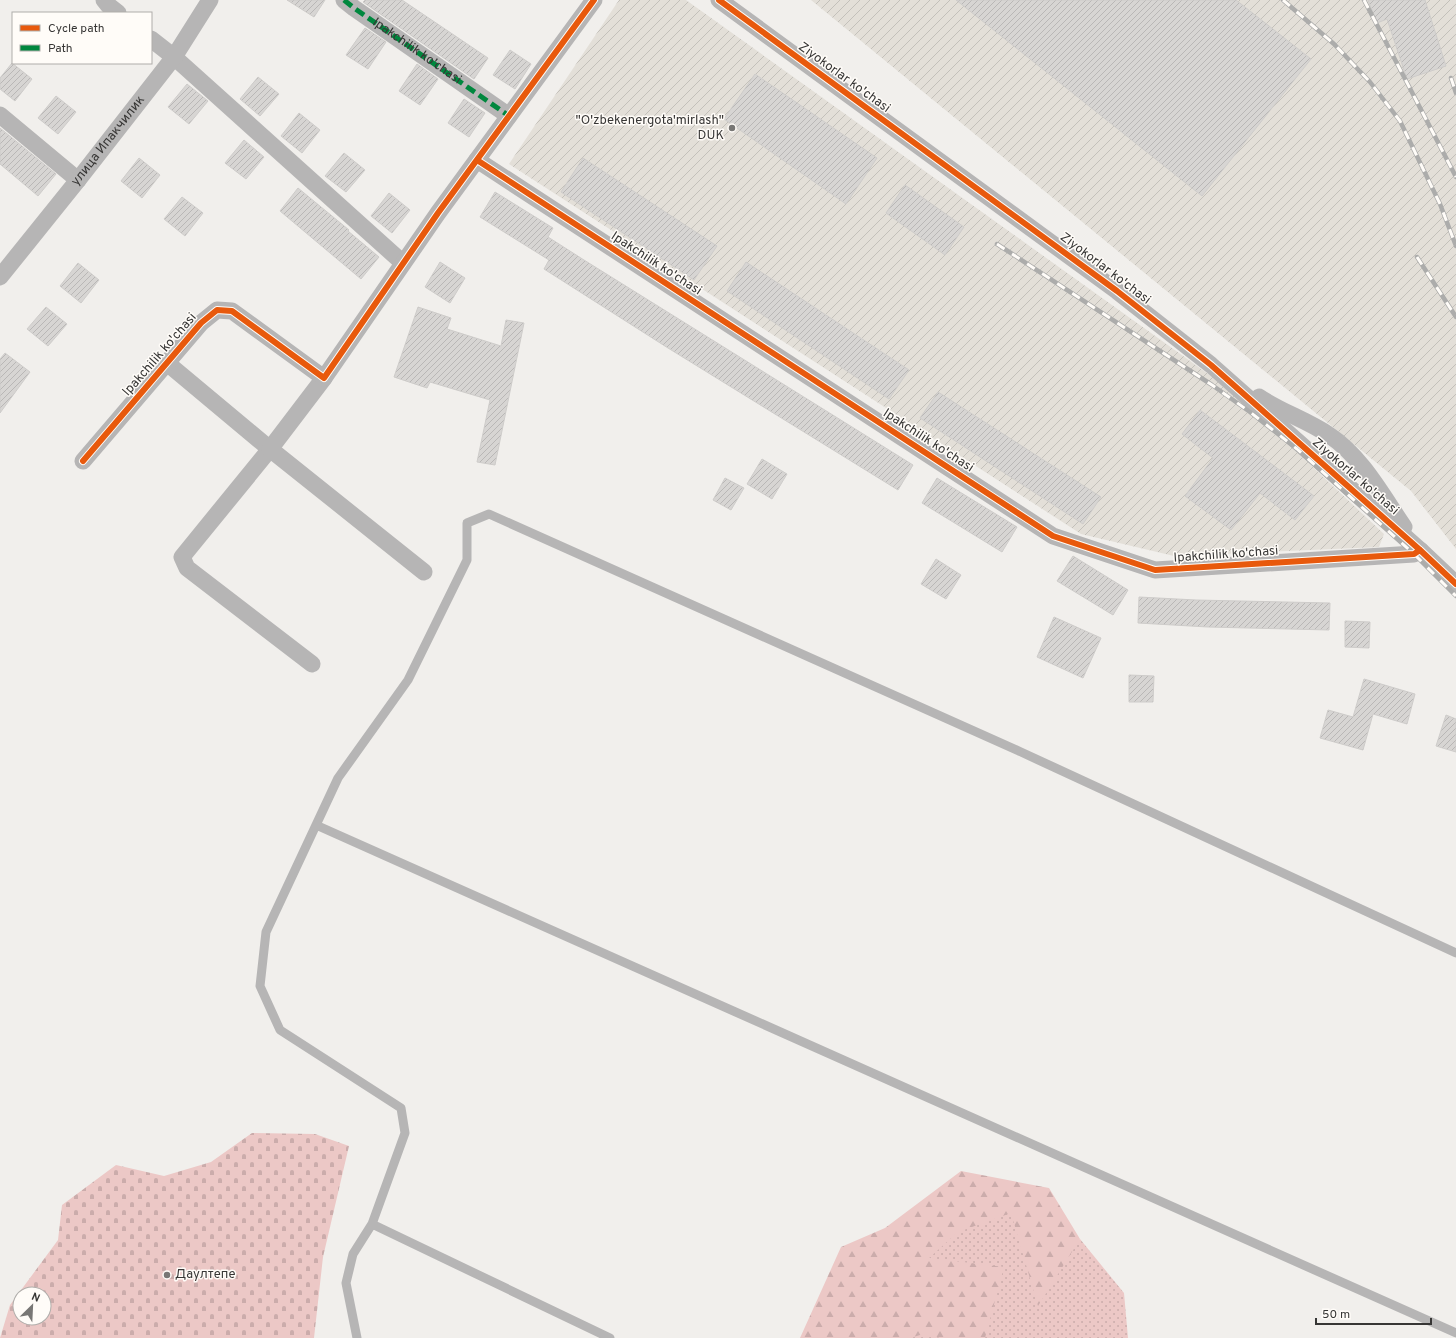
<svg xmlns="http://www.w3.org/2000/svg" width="1456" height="1338" font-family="Overpass,sans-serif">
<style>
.industrial{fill:url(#industrial-furrows)}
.grass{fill:url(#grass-dots)}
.forest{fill:url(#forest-firs)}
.cemetery{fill:url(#cemetery-stones);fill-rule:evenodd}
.building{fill:url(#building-hatch);stroke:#ceccca}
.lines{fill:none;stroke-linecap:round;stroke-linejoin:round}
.service{stroke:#b6b5b5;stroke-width:9}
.minor{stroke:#b6b5b5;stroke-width:17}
.rail-casing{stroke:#acacab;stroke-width:4.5}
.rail{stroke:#fffcf8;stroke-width:3;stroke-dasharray:9;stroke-linecap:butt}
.quiet{stroke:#00873e;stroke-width:5;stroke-dasharray:10 5;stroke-linecap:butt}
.cycleway-casing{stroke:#fffcf8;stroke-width:8}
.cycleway{stroke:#e8590c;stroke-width:6}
.poi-dot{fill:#787775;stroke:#fffcf8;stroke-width:1.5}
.labels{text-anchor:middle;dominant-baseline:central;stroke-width:3;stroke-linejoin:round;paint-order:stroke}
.street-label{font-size:13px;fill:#373635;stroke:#fffcf8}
.poi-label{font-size:13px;fill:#373635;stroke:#fffcf8;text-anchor:end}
</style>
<defs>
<pattern id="industrial-furrows" width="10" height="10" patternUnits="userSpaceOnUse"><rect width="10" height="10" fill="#e3dfd8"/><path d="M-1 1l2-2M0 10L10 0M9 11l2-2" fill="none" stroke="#c3c0ba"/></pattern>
<pattern id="grass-dots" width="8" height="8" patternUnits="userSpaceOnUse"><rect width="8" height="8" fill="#ecc8c6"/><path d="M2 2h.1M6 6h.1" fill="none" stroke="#cbacab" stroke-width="1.8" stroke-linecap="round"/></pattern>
<pattern id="forest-firs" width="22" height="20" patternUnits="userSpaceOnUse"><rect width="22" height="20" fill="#ecc8c6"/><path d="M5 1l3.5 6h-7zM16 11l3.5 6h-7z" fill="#cbacab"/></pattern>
<pattern id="cemetery-stones" width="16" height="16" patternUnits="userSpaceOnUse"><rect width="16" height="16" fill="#ecc8c6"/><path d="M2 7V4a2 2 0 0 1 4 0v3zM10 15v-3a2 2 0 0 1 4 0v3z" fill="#cbacab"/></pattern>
<pattern id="building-hatch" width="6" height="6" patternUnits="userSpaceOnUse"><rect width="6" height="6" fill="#d7d5d3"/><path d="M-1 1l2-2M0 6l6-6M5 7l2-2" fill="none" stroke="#b9b7b6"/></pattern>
</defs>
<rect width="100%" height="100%" fill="#f1efec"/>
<path class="industrial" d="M 619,0 L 686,0 L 1232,391 L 1384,534 L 1379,547 L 1174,556 L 1081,534 L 509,164 Z
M 811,0 L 1456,0 L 1456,549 L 1411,491 Z"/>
<path class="grass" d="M 1023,1201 L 1042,1273 L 1080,1239 L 1124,1293 L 1128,1338 L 892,1338 L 993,1270 L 916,1256 L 942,1224 Z"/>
<path class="forest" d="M 961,1171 L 1049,1188 L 1080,1239 L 1038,1306 L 1011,1213 L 958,1232 L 929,1258 L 1004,1267 L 985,1338 L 943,1338 L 920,1335 L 910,1338 L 800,1338 L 841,1247 L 885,1228 Z"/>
<path class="cemetery" d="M 252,1133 L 315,1134 L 349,1146 L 323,1257 L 314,1338 L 0,1338 L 10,1305 L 58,1240 L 62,1205 L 116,1165 L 164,1176 L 211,1162 ZM 20,1294 L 44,1294 L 44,1318 L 20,1318 Z"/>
<path class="building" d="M 287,0 L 325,0 L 314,17 Z
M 365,0 L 402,0 L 488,58 L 474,79 L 363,2 Z
M 956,0 L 1236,0 L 1311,59 L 1202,196 Z
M 1368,0 L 1425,0 L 1446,66 L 1407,79 L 1387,19 L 1377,23 Z
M 365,28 L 386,42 L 368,69 L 346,55 Z
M 510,50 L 531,64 L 515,89 L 493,75 Z
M 12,63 L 32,79 L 15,101 L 0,89 L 0,78 Z
M 417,64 L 438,79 L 420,105 L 399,91 Z
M 755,74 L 877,158 L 846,204 L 724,119 Z
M 258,77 L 279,94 L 260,116 L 240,99 Z
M 187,84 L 208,101 L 189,124 L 168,107 Z
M 56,96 L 76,112 L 58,134 L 38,118 Z
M 464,99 L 485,113 L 469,137 L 448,123 Z
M 299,113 L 320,130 L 302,153 L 281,136 Z
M 0,128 L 56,174 L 38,196 L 0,164 Z
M 244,140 L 264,157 L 246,179 L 225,163 Z
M 344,153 L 365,170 L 346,192 L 325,176 Z
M 139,158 L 160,175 L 142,198 L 121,181 Z
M 583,158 L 717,246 L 694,280 L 561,192 Z
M 905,185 L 964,227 L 945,255 L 886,213 Z
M 298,188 L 349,230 L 348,231 L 379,257 L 361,279 L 280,211 Z
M 495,192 L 553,228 L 548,237 L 584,260 L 913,465 L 898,490 L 668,348 L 544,269 L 549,260 L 480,217 Z
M 389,193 L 410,210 L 392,233 L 371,216 Z
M 182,197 L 203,213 L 185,236 L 164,219 Z
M 440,262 L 465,278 L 450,303 L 425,287 Z
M 746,262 L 909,370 L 889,399 L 727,291 Z
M 78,263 L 99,280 L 81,303 L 60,286 Z
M 46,307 L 67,324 L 48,346 L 27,329 Z
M 418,307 L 451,318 L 447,329 L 501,346 L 506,320 L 524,323 L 495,465 L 477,462 L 490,400 L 430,382 L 427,388 L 394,377 Z
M 5,353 L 30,372 L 0,413 L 0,359 Z
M 938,392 L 1101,497 L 1083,524 L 920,418 Z
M 1200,410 L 1314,496 L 1295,520 L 1260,493 L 1231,530 L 1185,496 L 1213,458 L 1182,434 Z
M 762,459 L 787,474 L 772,499 L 747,484 Z
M 725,478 L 744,488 L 731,510 L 713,500 Z
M 937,478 L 1017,527 L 1002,552 L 922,503 Z
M 1073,556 L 1128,590 L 1113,615 L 1057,581 Z
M 936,559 L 961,575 L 946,599 L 921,584 Z
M 1139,597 L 1196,600 L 1330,603 L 1329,630 L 1208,627 L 1138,623 Z
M 1054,617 L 1101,638 L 1083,678 L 1037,657 Z
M 1345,621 L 1370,622 L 1369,648 L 1345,647 Z
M 1129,675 L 1154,676 L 1153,702 L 1129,702 Z
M 1364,679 L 1415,694 L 1407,724 L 1373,714 L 1363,750 L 1320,738 L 1328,710 L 1353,717 Z
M 1446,715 L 1456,719 L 1456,752 L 1436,746 Z"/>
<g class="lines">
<path class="service" d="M 316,825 L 1456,1333
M 372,1224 L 610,1338
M 357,1338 L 346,1283 L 353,1254 L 372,1224 L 405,1133 L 401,1108 L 280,1030 L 260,986 L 266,932 L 338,778 L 408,680 L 467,560 L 467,523 L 489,514 L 1021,752 L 1456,953"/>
<g class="minor">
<path d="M 104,0 L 108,5 L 118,13"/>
<path id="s1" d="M 344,0 L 354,8 L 509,116"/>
<path d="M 719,0 L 1117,291 L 1211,365 L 1420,550 L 1456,584"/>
<path d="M 151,39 L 174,57 L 403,263"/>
<path d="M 0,115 L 78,180"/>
<path d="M 477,160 L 1053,536 L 1155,570 L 1414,554 L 1420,550"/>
<path id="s2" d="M 0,277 L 78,180 L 174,57 L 210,0"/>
<path d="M 167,363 L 270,449 L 182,557 L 187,568 L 312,664"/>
<path d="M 324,378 L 270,449 L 424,572"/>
<path d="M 1259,397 C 1281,412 1307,420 1329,435 C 1362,457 1382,495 1404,527"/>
<path d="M 83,461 L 201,323 L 217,310 L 232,311 L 324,378 L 438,213 L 594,0"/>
</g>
<g class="rail-casing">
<path id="rail" d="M 1283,0 L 1334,44 L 1370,82 L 1400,121 L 1440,204 L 1456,246
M 1364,0 L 1456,177
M 1451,78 L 1456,93
M 997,244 L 1212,385 L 1250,412 L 1297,449 L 1414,554 L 1456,596
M 1417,257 L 1456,317"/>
</g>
<use href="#rail" class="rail"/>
<path class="quiet" d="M 344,0 L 354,8 L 509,116"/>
<g class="cycleway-casing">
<path id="cycleway" d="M 719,0 L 1117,291 L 1211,365 L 1420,550 L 1456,584
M 477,160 L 1053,536 L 1155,570 L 1414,554 L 1420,550
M 83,461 L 201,323 L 217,310 L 232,311 L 324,378 L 438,213 L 594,0"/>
</g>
<use href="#cycleway" class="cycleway"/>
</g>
<g class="poi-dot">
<circle cx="732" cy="128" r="4"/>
<circle cx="167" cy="1275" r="4"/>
</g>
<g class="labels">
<g class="street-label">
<text stroke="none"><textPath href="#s1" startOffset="89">Ipakchilik ko'chasi</textPath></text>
<text transform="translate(844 78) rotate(36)">Ziyokorlar ko'chasi</text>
<text stroke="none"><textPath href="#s2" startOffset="174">улица Ипакчилик</textPath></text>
<text transform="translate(656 264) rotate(33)">Ipakchilik ko'chasi</text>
<text transform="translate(1105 269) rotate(37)">Ziyokorlar ko'chasi</text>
<text transform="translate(160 355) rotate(-49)">Ipakchilik ko'chasi</text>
<text transform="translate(928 441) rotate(33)">Ipakchilik ko'chasi</text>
<text transform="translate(1355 477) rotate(41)">Ziyokorlar ko'chasi</text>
<text transform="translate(1226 555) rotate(-4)">Ipakchilik ko'chasi</text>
</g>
<g class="poi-label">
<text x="724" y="121">"O'zbekenergota'mirlash"<tspan x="724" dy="15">DUK</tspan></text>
<text x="175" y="1275" text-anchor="start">Даултепе</text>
</g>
</g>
<rect x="12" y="12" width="140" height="52" fill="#fffcf8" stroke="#afadaa"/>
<rect x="20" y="25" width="20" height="6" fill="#e8590c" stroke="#afadaa"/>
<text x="48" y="32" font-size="12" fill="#373635">Cycle path</text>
<rect x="20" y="45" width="20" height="6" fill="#00873e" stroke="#afadaa"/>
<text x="48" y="52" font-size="12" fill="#373635">Path</text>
<g transform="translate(32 1306) rotate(24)"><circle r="19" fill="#fffcf8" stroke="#afadaa"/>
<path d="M0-3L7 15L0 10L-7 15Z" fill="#787775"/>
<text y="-6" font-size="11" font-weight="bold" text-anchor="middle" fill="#373635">N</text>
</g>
<path d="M1316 1318v6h115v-6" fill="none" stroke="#373635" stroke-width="2"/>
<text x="1322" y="1318" font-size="12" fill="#373635" stroke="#fffcf8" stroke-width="3" paint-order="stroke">50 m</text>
</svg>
